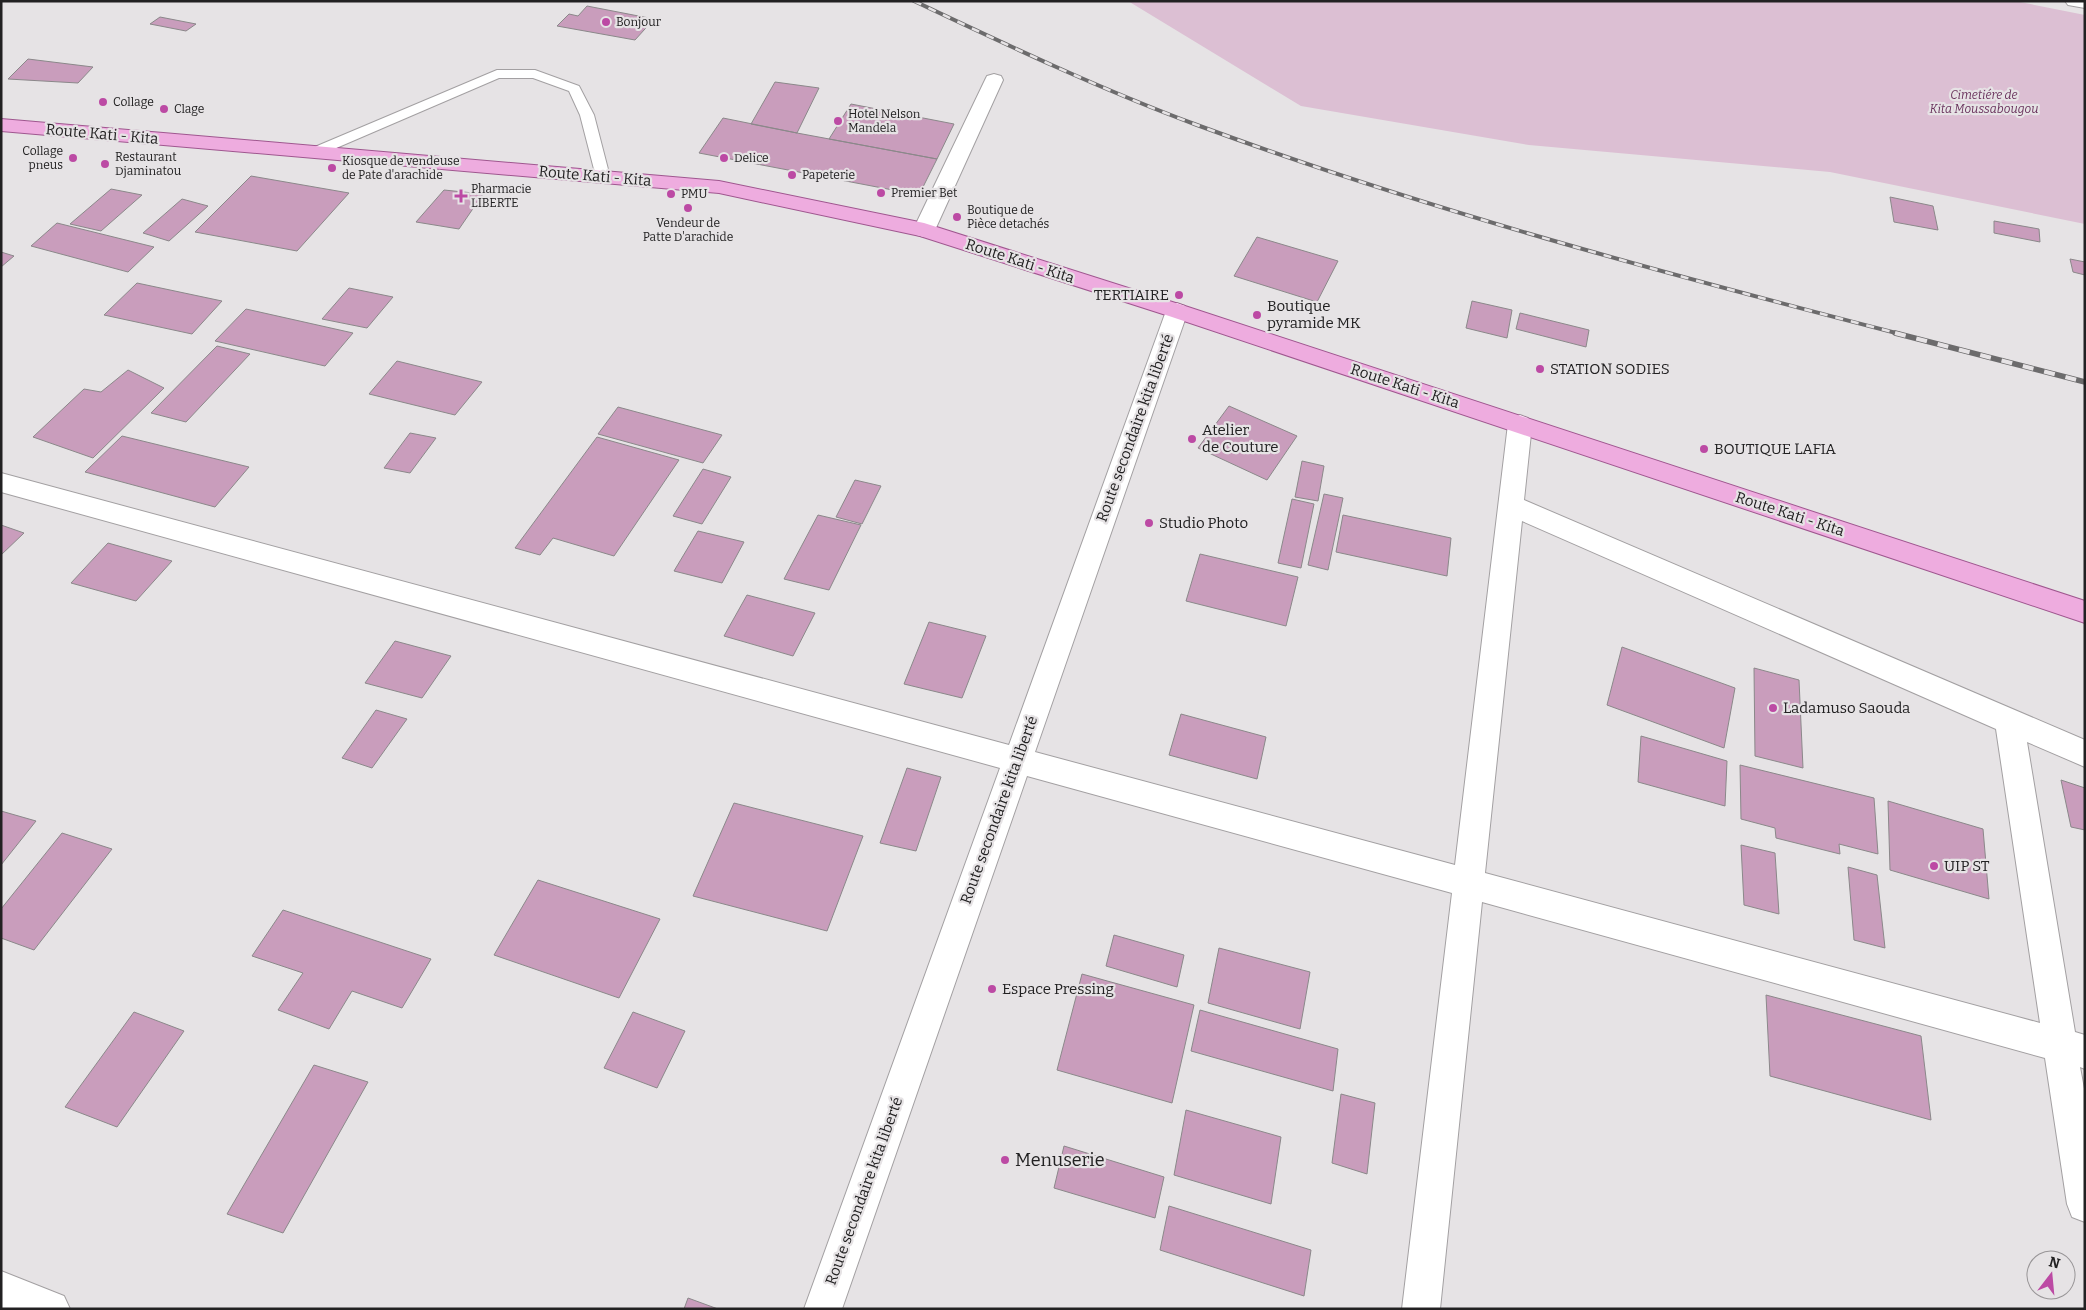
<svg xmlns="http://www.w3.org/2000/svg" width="2086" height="1310" font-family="Bitter,serif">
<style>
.green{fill:#dcbfd3}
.building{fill:#c99dbc;stroke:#8b888a}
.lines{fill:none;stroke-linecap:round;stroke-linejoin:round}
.lane-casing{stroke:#a3a0a2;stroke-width:2}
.street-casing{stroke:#a3a0a2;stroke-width:2}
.primary-casing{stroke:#9f578f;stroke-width:2}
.lane{fill:#fff;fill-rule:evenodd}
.street{fill:#fff;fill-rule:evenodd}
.primary{fill:#eeacdf;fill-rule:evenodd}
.rail-far1-casing{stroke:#6c6b6c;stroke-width:4}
.rail-casing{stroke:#6c6b6c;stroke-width:5.5}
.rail-far1{stroke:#e6e3e5;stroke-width:2.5;stroke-dasharray:8;stroke-linecap:butt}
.rail{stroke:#e6e3e5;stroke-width:4;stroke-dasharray:11;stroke-linecap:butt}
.poi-dot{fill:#bc4aa4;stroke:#e6e3e5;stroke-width:2}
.labels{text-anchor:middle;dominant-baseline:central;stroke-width:4.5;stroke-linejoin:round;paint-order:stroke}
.far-poi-label{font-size:12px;fill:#222122;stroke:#e6e3e5;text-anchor:start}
.far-park-label{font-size:12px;font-style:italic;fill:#6a335d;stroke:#e6e3e5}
.street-label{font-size:15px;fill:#222122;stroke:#e6e3e5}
.poi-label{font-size:15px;fill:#222122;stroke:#e6e3e5;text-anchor:start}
.near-poi-label{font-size:18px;fill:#222122;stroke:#e6e3e5;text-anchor:start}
</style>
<rect width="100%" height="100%" fill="#e6e3e5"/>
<path class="green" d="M 1128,1 L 2015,1 L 2085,15 L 2085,224 L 1830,172 L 1529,145 L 1301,106 Z"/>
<path class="building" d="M 587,6 L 654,19 L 635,40 L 557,26 L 569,14 L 578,16 Z
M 160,17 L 196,24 L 186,31 L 150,24 Z
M 28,59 L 93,67 L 78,83 L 8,79 Z
M 775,82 L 819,88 L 797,133 L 751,124 Z
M 851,104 L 954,124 L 937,159 L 829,139 Z
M 723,118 L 797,133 L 937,159 L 919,195 L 699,153 Z
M 251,176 L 349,193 L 297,251 L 195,232 Z
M 111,189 L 142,195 L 101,231 L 70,224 Z
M 444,190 L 483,194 L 459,229 L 416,222 Z
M 1890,197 L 1933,206 L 1938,230 L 1894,222 Z
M 182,199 L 208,206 L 169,241 L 143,233 Z
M 1994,221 L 2039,229 L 2040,242 L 1994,233 Z
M 57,223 L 154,247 L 128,272 L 31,246 Z
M 1257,237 L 1338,261 L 1317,302 L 1234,276 Z
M 1,252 L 14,256 L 1,267 Z
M 2070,259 L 2085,262 L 2085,275 L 2073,272 Z
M 137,283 L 222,301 L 192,334 L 104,315 Z
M 349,288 L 393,297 L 367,328 L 322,319 Z
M 1472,301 L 1512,310 L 1507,338 L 1466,328 Z
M 246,309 L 353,333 L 325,366 L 215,341 Z
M 1520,313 L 1589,330 L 1586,347 L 1516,329 Z
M 217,346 L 250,354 L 186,422 L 151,413 Z
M 397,361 L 482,382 L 455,415 L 369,394 Z
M 128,370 L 164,388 L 93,458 L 33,437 L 84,389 L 101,392 Z
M 1229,406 L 1297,436 L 1267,480 L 1198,448 Z
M 618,407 L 722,435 L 703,463 L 598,434 Z
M 410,433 L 436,438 L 410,473 L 384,468 Z
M 122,436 L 249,467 L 215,507 L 85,472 Z
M 597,437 L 679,460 L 614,556 L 553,538 L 540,555 L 515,548 Z
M 1302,461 L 1324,466 L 1318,501 L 1295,497 Z
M 703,469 L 731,477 L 702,524 L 673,516 Z
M 855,480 L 881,486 L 862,524 L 836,517 Z
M 1324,494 L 1343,498 L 1328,570 L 1308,565 Z
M 1292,499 L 1314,504 L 1301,568 L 1278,563 Z
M 818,515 L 861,525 L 829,590 L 784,579 Z
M 1343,515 L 1451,538 L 1447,576 L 1336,552 Z
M 1,525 L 24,533 L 1,555 Z
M 698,531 L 744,542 L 722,583 L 674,571 Z
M 108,543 L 172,561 L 136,601 L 71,583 Z
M 1200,554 L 1298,577 L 1286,626 L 1186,601 Z
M 747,595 L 815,613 L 793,656 L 724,636 Z
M 929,622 L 986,636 L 962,698 L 904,684 Z
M 395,641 L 451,656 L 422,698 L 365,683 Z
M 1622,647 L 1735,688 L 1724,748 L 1607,705 Z
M 1754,668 L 1799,680 L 1803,768 L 1755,756 Z
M 376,710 L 407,719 L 372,768 L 342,758 Z
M 1181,714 L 1266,737 L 1257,779 L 1169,755 Z
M 1641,736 L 1727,761 L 1725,806 L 1638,782 Z
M 1740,765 L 1874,798 L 1878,854 L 1839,844 L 1840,854 L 1776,838 L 1775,828 L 1741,819 Z
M 907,768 L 941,777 L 916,851 L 880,843 Z
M 2061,780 L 2085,788 L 2085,830 L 2071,827 Z
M 1888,801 L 1983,829 L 1989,899 L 1890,870 Z
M 734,803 L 863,836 L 827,931 L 693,896 Z
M 1,811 L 36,821 L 1,865 Z
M 62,833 L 112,849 L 34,950 L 1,938 L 1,909 Z
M 1741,845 L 1775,853 L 1779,914 L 1744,905 Z
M 1848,867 L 1877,875 L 1885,948 L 1854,940 Z
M 538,880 L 660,919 L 619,998 L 494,955 Z
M 283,910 L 431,959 L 402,1008 L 352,991 L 329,1029 L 278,1010 L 303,973 L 252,956 Z
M 1114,935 L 1184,955 L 1177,987 L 1106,966 Z
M 1219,948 L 1310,972 L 1300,1029 L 1208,1003 Z
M 1082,974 L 1194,1005 L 1172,1103 L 1057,1070 Z
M 1766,995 L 1921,1036 L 1931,1120 L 1770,1076 Z
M 1200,1010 L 1338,1049 L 1333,1091 L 1191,1051 Z
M 134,1012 L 184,1031 L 117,1127 L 65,1107 Z
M 633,1012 L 685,1031 L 657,1088 L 604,1068 Z
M 314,1065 L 368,1082 L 283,1233 L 227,1214 Z
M 1341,1094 L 1375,1103 L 1367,1174 L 1332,1163 Z
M 1186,1110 L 1281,1137 L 1271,1204 L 1174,1175 Z
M 1064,1146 L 1164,1177 L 1155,1218 L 1054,1188 Z
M 1169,1206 L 1311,1250 L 1304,1296 L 1160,1250 Z
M 688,1298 L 718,1309 L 684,1309 Z"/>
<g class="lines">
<g class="lane-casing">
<path id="lane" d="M 497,70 L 535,70 L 579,86 L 594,115 L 610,177 L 608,180 L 603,181 L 596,177 L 580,115 L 569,91 L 533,78 L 499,78 L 320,155 L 310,155 L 308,152 L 310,149 Z"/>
</g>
<g class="street-casing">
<path id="street" d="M 2065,1 L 2085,1 L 2085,8 L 2068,5 Z
M 994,74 L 1001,76 L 1003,80 L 935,230 L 931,235 L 924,237 L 917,235 L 913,230 L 985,80 L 987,76 Z
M 1177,303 L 1185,306 L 1188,311 L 1035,752 L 1455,865 L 1508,424 L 1512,418 L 1520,415 L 1528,418 L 1532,424 L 1524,500 L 2085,740 L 2085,767 L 2027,742 L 2075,1032 L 2085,1035 L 2085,1069 L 2080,1067 L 2085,1094 L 2085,1222 L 2072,1217 L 2067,1204 L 2045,1058 L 1482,902 L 1440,1309 L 1402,1309 L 1452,893 L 1027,776 L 842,1309 L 804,1309 L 1000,768 L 1,492 L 1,473 L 1009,745 L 1166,311 L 1169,306 ZM 1522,521 L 1996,729 L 2040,1023 L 1485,873 Z
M 1,1271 L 64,1296 L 70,1309 L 1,1308 Z"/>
</g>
<g class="primary-casing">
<path id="primary" d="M 1,119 L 719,181 L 924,223 L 1185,306 L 2085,601 L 2085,623 L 1169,316 L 920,236 L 719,193 L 1,131 Z"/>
</g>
<use href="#lane" class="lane"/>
<use href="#street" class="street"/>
<use href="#primary" class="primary"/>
<g class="rail-far1-casing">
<path id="rail-far1" d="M 914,1 C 1007,45 1100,89 1197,125 C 1427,210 1663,273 1900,334"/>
</g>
<g class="rail-casing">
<path id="rail" d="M 1895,333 L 2085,382"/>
</g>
<use href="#rail-far1" class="rail-far1"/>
<use href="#rail" class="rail"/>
</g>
<g class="poi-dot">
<circle cx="606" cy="22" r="5"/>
<circle cx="103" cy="102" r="5"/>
<circle cx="164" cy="109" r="5"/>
<circle cx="838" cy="121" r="5"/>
<circle cx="73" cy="158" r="5"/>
<circle cx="724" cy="158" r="5"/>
<circle cx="105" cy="164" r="5"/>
<circle cx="332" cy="168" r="5"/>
<circle cx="792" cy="175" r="5"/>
<circle cx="881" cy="193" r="5"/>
<circle cx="671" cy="194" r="5"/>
<path d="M458.5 188.5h5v5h5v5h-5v5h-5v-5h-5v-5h5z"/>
<circle cx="688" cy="208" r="5"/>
<circle cx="957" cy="217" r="5"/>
<circle cx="1179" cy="295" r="5"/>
<circle cx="1257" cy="315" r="5"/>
<circle cx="1540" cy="369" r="5"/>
<circle cx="1192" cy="439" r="5"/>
<circle cx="1704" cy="449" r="5"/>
<circle cx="1149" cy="523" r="5"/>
<circle cx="1773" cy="708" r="5"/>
<circle cx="1934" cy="866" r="5"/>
<circle cx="992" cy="989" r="5"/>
<circle cx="1005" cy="1160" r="5"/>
</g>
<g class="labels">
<g class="far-poi-label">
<text x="616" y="22">Bonjour</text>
<text x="113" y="102">Collage</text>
<text x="174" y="109">Clage</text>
<text x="848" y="114">Hotel Nelson<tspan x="848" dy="14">Mandela</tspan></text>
<text x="63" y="151" text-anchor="end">Collage<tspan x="63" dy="14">pneus</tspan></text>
<text x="115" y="157">Restaurant<tspan x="115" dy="14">Djaminatou</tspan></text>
<text x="734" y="158">Delice</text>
<text x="342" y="161">Kiosque de vendeuse<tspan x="342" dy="14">de Pate d'arachide</tspan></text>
<text x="802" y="175">Papeterie</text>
<text x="471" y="189">Pharmacie<tspan x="471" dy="14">LIBERTE</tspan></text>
<text x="891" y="193">Premier Bet</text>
<text x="681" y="194">PMU</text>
<text x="967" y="210">Boutique de<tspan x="967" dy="14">Pièce detachés</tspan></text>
<text x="688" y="223" text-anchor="middle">Vendeur de<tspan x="688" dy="14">Patte D'arachide</tspan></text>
</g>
<g class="far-park-label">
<text x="1984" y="95">Cimetiére de<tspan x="1984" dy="14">Kita Moussabougou</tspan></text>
</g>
<g class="street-label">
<text transform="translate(102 134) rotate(5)">Route Kati - Kita</text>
<text transform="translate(595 176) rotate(5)">Route Kati - Kita</text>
<text transform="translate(1020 261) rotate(18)">Route Kati - Kita</text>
<text transform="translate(1405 386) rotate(18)">Route Kati - Kita</text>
<text transform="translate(1135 428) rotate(-70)">Route secondaire kita liberté</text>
<text transform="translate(1790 514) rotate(18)">Route Kati - Kita</text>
<text transform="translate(999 810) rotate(-70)">Route secondaire kita liberté</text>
<text transform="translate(864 1191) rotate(-70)">Route secondaire kita liberté</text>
</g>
<g class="poi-label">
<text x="1169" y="295" text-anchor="end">TERTIAIRE</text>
<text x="1267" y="306">Boutique<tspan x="1267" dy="17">pyramide MK</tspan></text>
<text x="1550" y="369">STATION SODIES</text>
<text x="1202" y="430">Atelier<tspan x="1202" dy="17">de Couture</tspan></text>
<text x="1714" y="449">BOUTIQUE LAFIA</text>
<text x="1159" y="523">Studio Photo</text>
<text x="1783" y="708">Ladamuso Saouda</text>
<text x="1944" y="866">UIP ST</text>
<text x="1002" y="989">Espace Pressing</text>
</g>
<g class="near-poi-label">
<text x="1015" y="1160">Menuserie</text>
</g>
</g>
<rect width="2086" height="1310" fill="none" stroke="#222122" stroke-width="5"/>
<g transform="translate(2051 1275) rotate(16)"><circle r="24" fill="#e6e3e5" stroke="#989597"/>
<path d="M0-4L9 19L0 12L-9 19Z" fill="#bc4aa4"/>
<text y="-8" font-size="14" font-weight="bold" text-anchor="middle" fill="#222122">N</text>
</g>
</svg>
